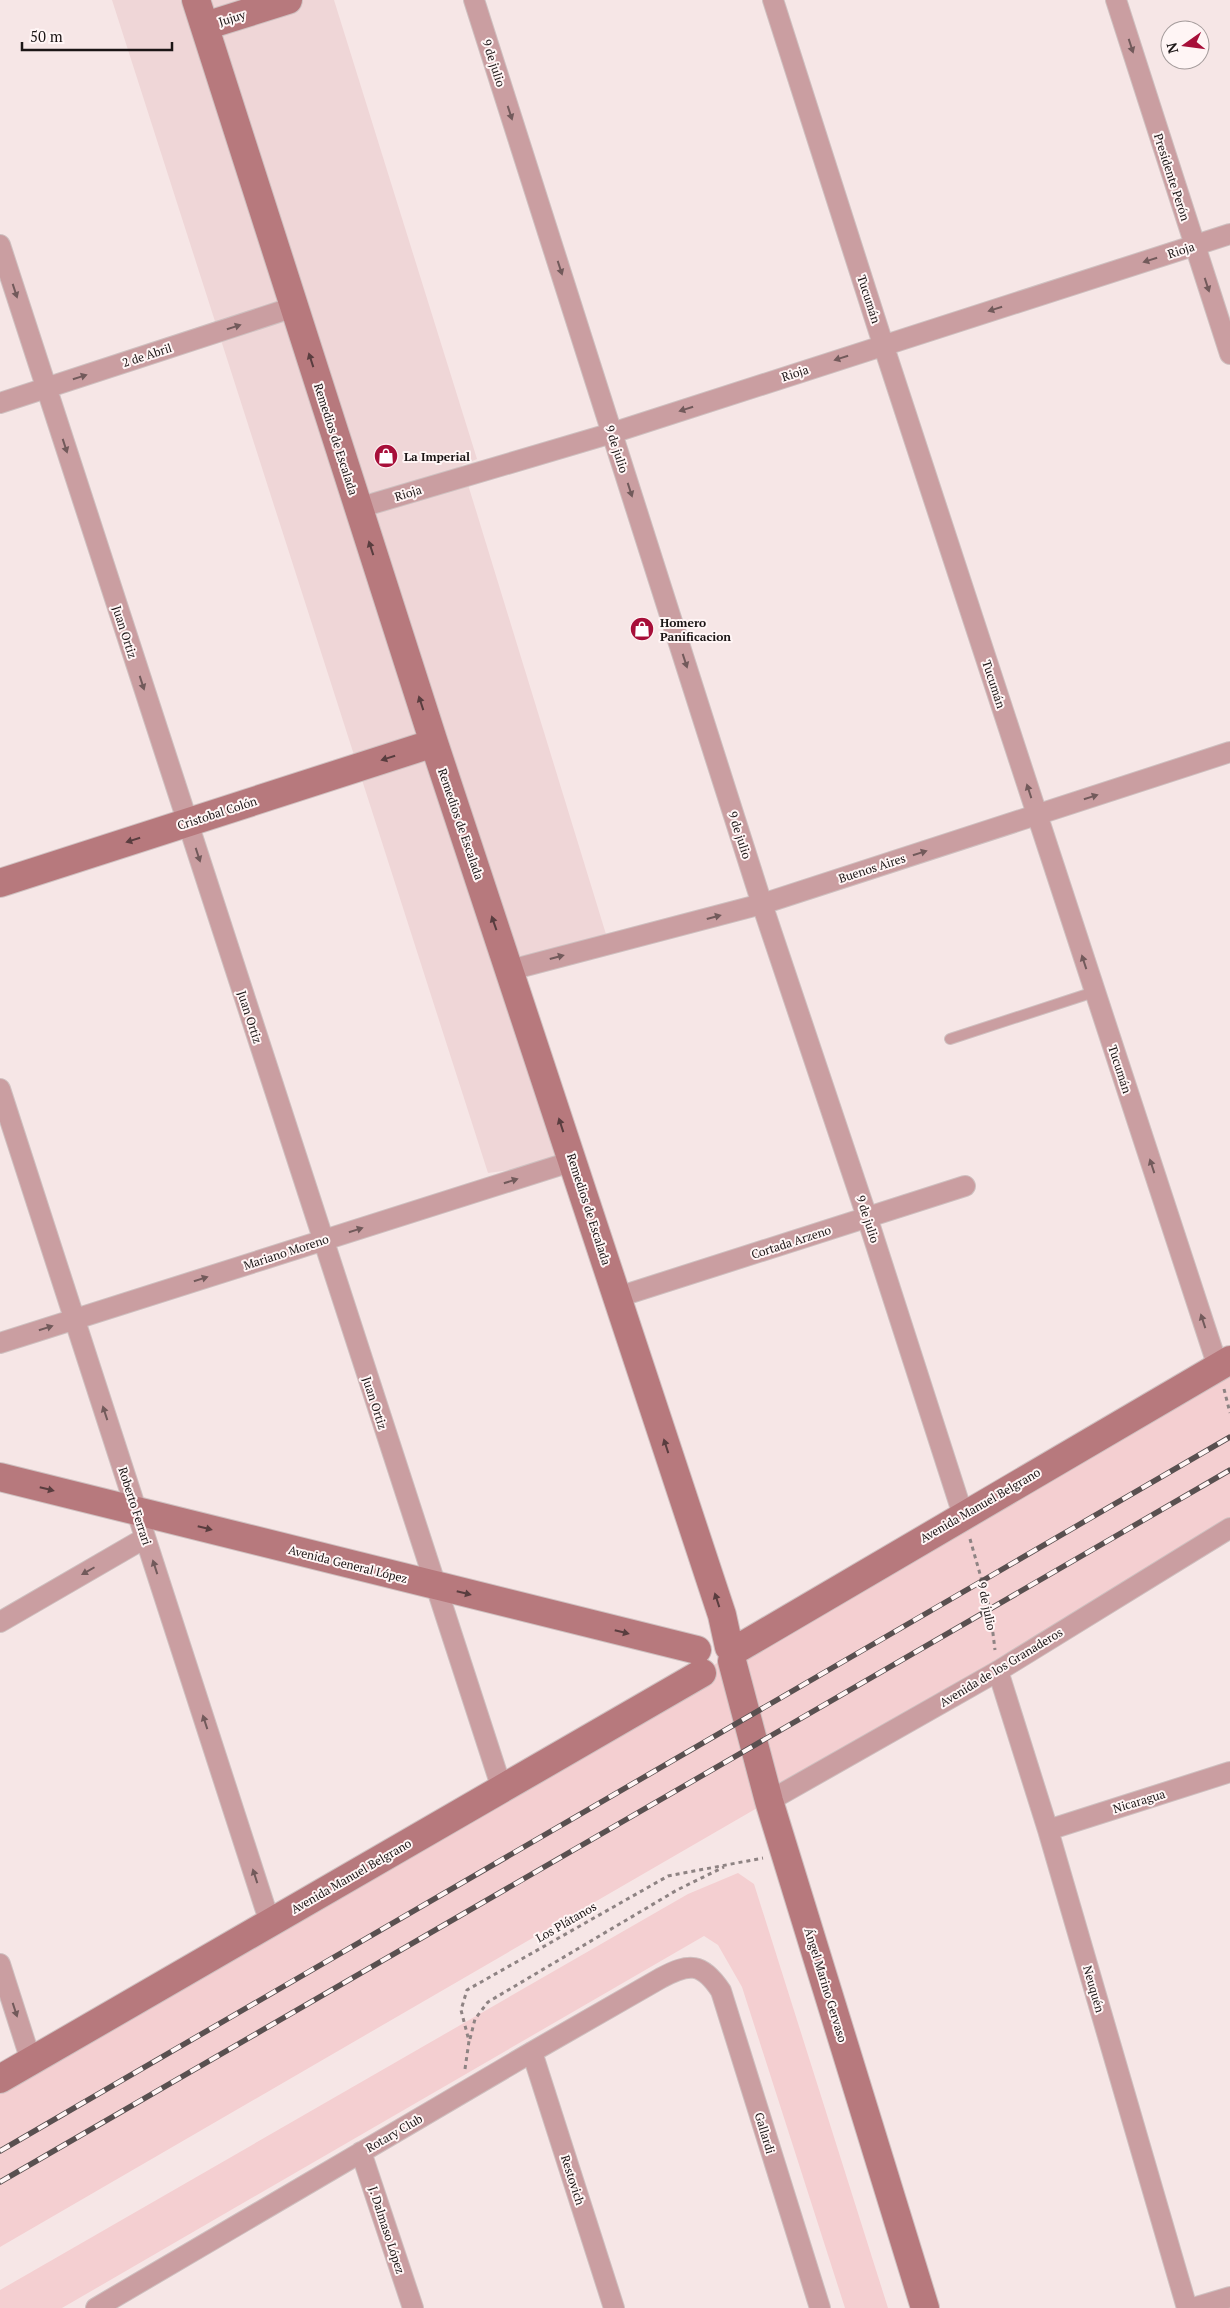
<svg xmlns="http://www.w3.org/2000/svg" width="1230" height="2308" font-family="'PT Serif',serif">
<style>
.built{fill:#efd6d7}
.green{fill:#f4cfd1}
.lines{fill:none;stroke-linecap:round;stroke-linejoin:round}
.lane-casing{stroke:#cfc0c0;stroke-width:12}
.street-casing{stroke:#cfc0c0;stroke-width:22}
.secondary-casing{stroke:#cfc0c0;stroke-width:30}
.path{stroke:#8e8383;stroke-width:3;stroke-dasharray:4 4;stroke-linecap:butt}
.lane{stroke:#ca9ea1;stroke-width:10}
.street{stroke:#ca9ea1;stroke-width:20}
.secondary{stroke:#b7797d;stroke-width:28}
.rail-casing{stroke:#595050;stroke-width:5.5}
.rail{stroke:#fff5f5;stroke-width:4;stroke-dasharray:11;stroke-linecap:butt}
.oneway{fill:#725a5b}
.oneway2{fill:#593d3f}
.labels{text-anchor:middle;dominant-baseline:central;stroke-width:4;stroke-linejoin:round;paint-order:stroke}
.street-label{font-size:12px;fill:#1b1515;stroke:#fff5f5}
.poi-label{font-size:12px;font-weight:bold;fill:#1b1515;stroke:#fff5f5;text-anchor:start}
</style>
<rect width="100%" height="100%" fill="#f6e6e6"/>
<path class="built" d="M 112,0 L 334,0 L 477,459 L 462,465 L 609,944 L 510,970 L 573,1161 L 488,1173 Z"/>
<path class="green" d="M 1230,1360 L 1230,1528 L 769,1801 L 0,2247 L 0,2079 L 702,1674 L 732,1652 Z
M 738,1873 L 754,1884 L 888,2308 L 845,2308 L 742,1987 L 718,1945 L 704,1936 L 62,2308 L 0,2308 L 0,2290 L 688,1894 Z"/>
<g class="lines">
<g class="lane-casing">
<path id="lane" d="M 950,1039 L 1094,992"/>
</g>
<g class="street-casing">
<path id="street" d="M 474,0 L 762,904 L 867,1217 L 963,1515
M 773,0 L 883,344 L 1218,1367
M 1116,0 L 1230,354
M 0,245 L 502,1789
M 0,403 L 294,307
M 358,508 L 612,433 L 1230,234
M 510,970 L 762,904 L 1230,752
M 0,1089 L 270,1923
M 618,1297 L 965,1186
M 0,1343 L 573,1161
M 0,1622 L 145,1538
M 998,1671 L 1048,1830 L 1187,2308
M 769,1801 L 998,1671 L 1230,1528
M 1048,1830 L 1230,1772
M 0,1964 L 31,2061
M 532,2052 L 614,2308
M 361,2152 L 413,2308
M 96,2308 L 532,2052 L 661,1978 C 689,1963 702,1962 721,1991 L 820,2308
M 1193,2308 L 1230,2297"/>
</g>
<g class="secondary-casing">
<path id="secondary" d="M 196,0 L 434,743 L 722,1615 L 729,1647
M 205,26 L 288,0
M 0,883 L 434,743
M 0,1477 L 697,1650
M 732,1652 L 1230,1360
M 732,1661 L 769,1801 L 925,2308
M 0,2079 L 702,1673"/>
</g>
<path class="path" d="M 1224,1389 L 1230,1413
M 970,1539 L 990,1609 L 995,1650
M 470,2039 L 475,2019 L 488,2002 L 677,1890 L 724,1867
M 465,2069 L 469,2041 L 461,2010 L 467,1990 L 668,1876 L 763,1858"/>
<use href="#lane" class="lane"/>
<use href="#street" class="street"/>
<use href="#secondary" class="secondary"/>
<g class="rail-casing">
<path id="rail" d="M 0,2151 L 1230,1437
M 0,2182 L 1230,1470"/>
</g>
<use href="#rail" class="rail"/>
</g>
<defs><path id="oneway-solid" d="M-6-.8H1V-3.2L6.5 0L1 3.2V.8H-6Z" transform="scale(1.25)"/></defs>
<g class="oneway">
<use href="#oneway-solid" transform="translate(1131 46) rotate(72)"/>
<use href="#oneway-solid" transform="translate(510 113) rotate(72)"/>
<use href="#oneway-solid" transform="translate(1150 260) rotate(162)"/>
<use href="#oneway-solid" transform="translate(560 268) rotate(72)"/>
<use href="#oneway-solid" transform="translate(1207 285) rotate(72)"/>
<use href="#oneway-solid" transform="translate(15 291) rotate(72)"/>
<use href="#oneway-solid" transform="translate(995 309) rotate(162)"/>
<use href="#oneway-solid" transform="translate(234 327) rotate(-18)"/>
<use href="#oneway-solid" transform="translate(841 358) rotate(162)"/>
<use href="#oneway-solid" transform="translate(80 377) rotate(-18)"/>
<use href="#oneway-solid" transform="translate(686 409) rotate(162)"/>
<use href="#oneway-solid" transform="translate(65 446) rotate(72)"/>
<use href="#oneway-solid" transform="translate(630 490) rotate(72)"/>
<use href="#oneway-solid" transform="translate(685 661) rotate(72)"/>
<use href="#oneway-solid" transform="translate(142 683) rotate(72)"/>
<use href="#oneway-solid" transform="translate(1029 791) rotate(-108)"/>
<use href="#oneway-solid" transform="translate(1091 797) rotate(-18)"/>
<use href="#oneway-solid" transform="translate(920 853) rotate(-18)"/>
<use href="#oneway-solid" transform="translate(198 855) rotate(72)"/>
<use href="#oneway-solid" transform="translate(714 917) rotate(-15)"/>
<use href="#oneway-solid" transform="translate(557 957) rotate(-15)"/>
<use href="#oneway-solid" transform="translate(1084 962) rotate(-108)"/>
<use href="#oneway-solid" transform="translate(1152 1166) rotate(-108)"/>
<use href="#oneway-solid" transform="translate(511 1181) rotate(-18)"/>
<use href="#oneway-solid" transform="translate(356 1230) rotate(-18)"/>
<use href="#oneway-solid" transform="translate(201 1279) rotate(-18)"/>
<use href="#oneway-solid" transform="translate(1203 1321) rotate(-108)"/>
<use href="#oneway-solid" transform="translate(46 1328) rotate(-18)"/>
<use href="#oneway-solid" transform="translate(105 1413) rotate(-108)"/>
<use href="#oneway-solid" transform="translate(155 1567) rotate(-108)"/>
<use href="#oneway-solid" transform="translate(88 1571) rotate(150)"/>
<use href="#oneway-solid" transform="translate(205 1722) rotate(-108)"/>
<use href="#oneway-solid" transform="translate(255 1876) rotate(-108)"/>
<use href="#oneway-solid" transform="translate(15 2010) rotate(72)"/>
</g>
<g class="oneway2">
<use href="#oneway-solid" transform="translate(311 360) rotate(-108)"/>
<use href="#oneway-solid" transform="translate(371 548) rotate(-108)"/>
<use href="#oneway-solid" transform="translate(421 703) rotate(-108)"/>
<use href="#oneway-solid" transform="translate(388 758) rotate(162)"/>
<use href="#oneway-solid" transform="translate(133 840) rotate(162)"/>
<use href="#oneway-solid" transform="translate(494 923) rotate(-109)"/>
<use href="#oneway-solid" transform="translate(561 1125) rotate(-108)"/>
<use href="#oneway-solid" transform="translate(666 1446) rotate(-108)"/>
<use href="#oneway-solid" transform="translate(47 1489) rotate(14)"/>
<use href="#oneway-solid" transform="translate(205 1528) rotate(14)"/>
<use href="#oneway-solid" transform="translate(464 1593) rotate(14)"/>
<use href="#oneway-solid" transform="translate(717 1600) rotate(-108)"/>
<use href="#oneway-solid" transform="translate(622 1632) rotate(14)"/>
</g>
<defs>
<g id="shop-disc" transform="scale(1.25)"><circle r="9.5" fill="#a70f39" stroke="#fff5f5"/><path d="M-5-2.5h2.3a2.7 3.5 0 0 1 5.4 0H5L5.5 6h-11ZM-1.5-2.5h3a1.5 2.3 0 0 0-3 0Z" fill="#fff"/></g>
</defs>
<g fill-rule="evenodd">
<use href="#shop-disc" x="386" y="456"/>
<use href="#shop-disc" x="642" y="629"/>
</g>
<g class="labels">
<g class="street-label">
<text transform="translate(232 18) rotate(-17)">Jujuy</text>
<text transform="translate(494 63) rotate(72)">9 de julio</text>
<text transform="translate(1172 177) rotate(72)">Presidente Perón</text>
<text transform="translate(1181 250) rotate(-18)">Rioja</text>
<text transform="translate(869 299) rotate(72)">Tucumán</text>
<text transform="translate(147 355) rotate(-18)">2 de Abril</text>
<text transform="translate(795 373) rotate(-18)">Rioja</text>
<text transform="translate(336 439) rotate(72)">Remedios de Escalada</text>
<text transform="translate(617 449) rotate(72)">9 de julio</text>
<text transform="translate(408 493) rotate(-17)">Rioja</text>
<text transform="translate(125 632) rotate(72)">Juan Ortiz</text>
<text transform="translate(994 684) rotate(72)">Tucumán</text>
<text transform="translate(217 813) rotate(-18)">Cristobal Colón</text>
<text transform="translate(461 824) rotate(71)">Remedios de Escalada</text>
<text transform="translate(740 835) rotate(72)">9 de julio</text>
<text transform="translate(872 868) rotate(-18)">Buenos Aires</text>
<text transform="translate(250 1017) rotate(72)">Juan Ortiz</text>
<text transform="translate(1120 1069) rotate(72)">Tucumán</text>
<text transform="translate(589 1209) rotate(72)">Remedios de Escalada</text>
<text transform="translate(868 1219) rotate(72)">9 de julio</text>
<text transform="translate(791 1242) rotate(-18)">Cortada Arzeno</text>
<text transform="translate(286 1252) rotate(-18)">Mariano Moreno</text>
<text transform="translate(375 1403) rotate(72)">Juan Ortiz</text>
<text transform="translate(980 1505) rotate(-30)">Avenida Manuel Belgrano</text>
<text transform="translate(135 1506) rotate(72)">Roberto Ferrari</text>
<text transform="translate(348 1564) rotate(14)">Avenida General López</text>
<text transform="translate(987 1606) rotate(78)">9 de julio</text>
<text transform="translate(1001 1667) rotate(-31)">Avenida de los Granaderos</text>
<text transform="translate(1139 1801) rotate(-17)">Nicaragua</text>
<text transform="translate(351 1876) rotate(-30)">Avenida Manuel Belgrano</text>
<text transform="translate(566 1922) rotate(-30)">Los Plátanos</text>
<text transform="translate(826 1985) rotate(73)">Ángel Marino Gervaso</text>
<text transform="translate(1094 1989) rotate(74)">Neuquén</text>
<text transform="translate(394 2133) rotate(-30)">Rotary Club</text>
<text transform="translate(765 2133) rotate(73)">Gallardi</text>
<text transform="translate(573 2180) rotate(72)">Restovich</text>
<text transform="translate(387 2230) rotate(72)">J. Dalmaso López</text>
</g>
<g class="poi-label">
<text x="404" y="456">La Imperial</text>
<text x="660" y="622">Homero<tspan x="660" dy="14">Panificacion</tspan></text>
</g>
</g>
<g transform="translate(1185 45) rotate(256)"><circle r="24" fill="#fff5f5" stroke="#a49b9b"/>
<path d="M0-4L9 19L0 12L-9 19Z" fill="#a70f39"/>
<text y="-8" font-size="14" font-weight="bold" text-anchor="middle" fill="#1b1515">N</text>
</g>
<path d="M22 42v8h150v-8" fill="none" stroke="#1b1515" stroke-width="2.5"/>
<text x="30" y="42" font-size="15" fill="#1b1515" stroke="#fff5f5" stroke-width="4" paint-order="stroke">50 m</text>
</svg>
